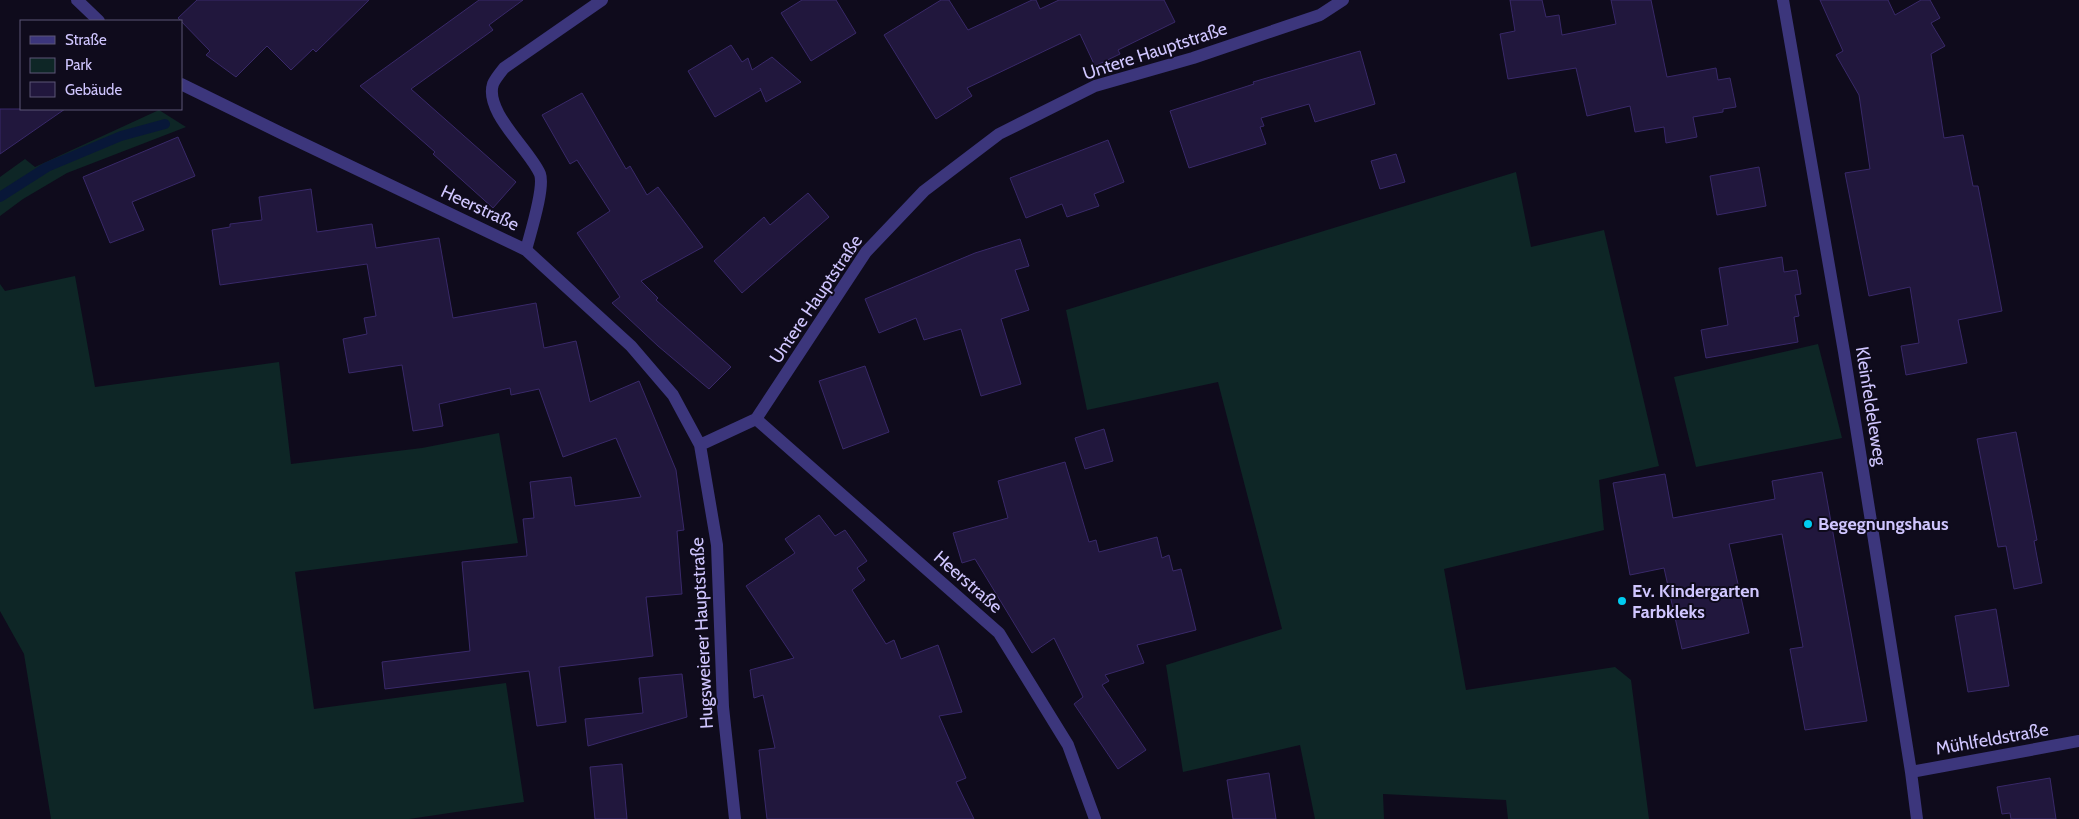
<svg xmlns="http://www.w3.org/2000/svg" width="2079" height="819" font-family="Cabin,sans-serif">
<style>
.green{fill:#0e2626}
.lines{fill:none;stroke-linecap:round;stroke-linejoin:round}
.stream{stroke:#081738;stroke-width:10}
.building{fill:#21173d;stroke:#392969}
.minor{stroke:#3c367c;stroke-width:12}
.poi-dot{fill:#00cdf1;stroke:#0f0b1c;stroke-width:2}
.labels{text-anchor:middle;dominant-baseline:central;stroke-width:4;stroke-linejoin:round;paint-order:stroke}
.street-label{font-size:18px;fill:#d0c6ff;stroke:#0f0b1c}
.poi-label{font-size:18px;font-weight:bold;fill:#d0c6ff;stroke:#0f0b1c;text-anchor:start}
</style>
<rect width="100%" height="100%" fill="#0f0b1c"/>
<path class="green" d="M 159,110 L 186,127 L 67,173 L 23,199 L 0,216 L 0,177 L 25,159 L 35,167 Z
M 1516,172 L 1531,247 L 1604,230 L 1659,466 L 1599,480 L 1604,530 L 1444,569 L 1466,690 L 1615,667 L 1631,680 L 1649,819 L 1508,819 L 1506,800 L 1383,794 L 1384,819 L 1315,819 L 1300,745 L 1183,772 L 1166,665 L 1282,629 L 1218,382 L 1087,410 L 1066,310 Z
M 75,276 L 95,387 L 279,362 L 291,464 L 422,448 L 499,433 L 518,543 L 295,572 L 314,709 L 506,683 L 524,802 L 409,819 L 51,819 L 24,654 L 0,611 L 0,284 L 5,291 Z
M 1818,344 L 1842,438 L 1696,467 L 1674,377 Z"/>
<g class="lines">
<path class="stream" d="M 0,197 L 47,167 L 121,136 L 165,124"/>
</g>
<path class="building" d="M 197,0 L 369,0 L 316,52 L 313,49 L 291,70 L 267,46 L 236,77 L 206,55 L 210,51 L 178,18 Z
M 479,0 L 523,0 L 489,25 L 493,30 L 411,89 L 516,182 L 493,208 L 433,154 L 435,152 L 360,86 Z
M 802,0 L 836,0 L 856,33 L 811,61 L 781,13 Z
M 941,0 L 949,0 L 968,30 L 1032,0 L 1036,0 L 1040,9 L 1059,0 L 1164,0 L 1175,22 L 1118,50 L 1120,54 L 1095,66 L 1080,34 L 967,88 L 972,96 L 936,119 L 884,35 Z
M 1510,0 L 1542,0 L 1546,17 L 1559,15 L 1562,35 L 1616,24 L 1611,0 L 1651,0 L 1667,77 L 1716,68 L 1718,80 L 1730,78 L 1736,107 L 1723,109 L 1723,112 L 1693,117 L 1697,137 L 1666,143 L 1664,127 L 1635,132 L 1630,106 L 1587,116 L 1576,68 L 1508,79 L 1500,34 L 1515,31 Z
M 1820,0 L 1888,0 L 1895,15 L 1921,0 L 1930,0 L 1940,18 L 1931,23 L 1945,46 L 1931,54 L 1944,138 L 1963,135 L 1973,186 L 1978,186 L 2002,311 L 1958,320 L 1967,363 L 1906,375 L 1901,346 L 1919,343 L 1910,287 L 1869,296 L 1845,173 L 1870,169 L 1859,95 L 1836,55 L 1843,51 Z
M 731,45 L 742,62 L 748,58 L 752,70 L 772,57 L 801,82 L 766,102 L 760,88 L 761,90 L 715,117 L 688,71 Z
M 1360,51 L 1375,104 L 1315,122 L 1309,104 L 1261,118 L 1264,126 L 1260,127 L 1266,144 L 1189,168 L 1170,111 L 1254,84 L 1253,82 Z
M 582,93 L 626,169 L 630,166 L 647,195 L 658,187 L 703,247 L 641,281 L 658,298 L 656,300 L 731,367 L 709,389 L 658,346 L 612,303 L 620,297 L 577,233 L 610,211 L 577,160 L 570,164 L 542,115 Z
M 0,109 L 65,109 L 0,154 Z
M 178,137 L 195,176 L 132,202 L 144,230 L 110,243 L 83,177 Z
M 1108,140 L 1124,182 L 1094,194 L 1099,206 L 1067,217 L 1062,204 L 1026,218 L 1010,178 Z
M 1396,154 L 1405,182 L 1380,189 L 1371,161 Z
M 1759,167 L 1766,206 L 1717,215 L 1710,176 Z
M 311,189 L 317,232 L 372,224 L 376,248 L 439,238 L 453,318 L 536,303 L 544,348 L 576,341 L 590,402 L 639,381 L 676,470 L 684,530 L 677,531 L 682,594 L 646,597 L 653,656 L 559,667 L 566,722 L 537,726 L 529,671 L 385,689 L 382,662 L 470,651 L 462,562 L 527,556 L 523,519 L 534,518 L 530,482 L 571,477 L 575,506 L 641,497 L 616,438 L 563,457 L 539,389 L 511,395 L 510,388 L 439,404 L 443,426 L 413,431 L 402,365 L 349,373 L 343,339 L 367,334 L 364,318 L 376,316 L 367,264 L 220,285 L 212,230 L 230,227 L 230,224 L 262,220 L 259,197 Z
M 808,193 L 829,217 L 742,293 L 714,261 L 764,217 L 770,225 Z
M 1020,239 L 1029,266 L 1015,270 L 1029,310 L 1001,319 L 1021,384 L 981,396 L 961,329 L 924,340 L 916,318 L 879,333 L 865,299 L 975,253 Z
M 1782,257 L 1784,272 L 1797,270 L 1801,294 L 1795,295 L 1799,316 L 1794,317 L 1798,342 L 1706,358 L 1701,330 L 1728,325 L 1719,268 Z
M 865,366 L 889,432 L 843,449 L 819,381 Z
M 1104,429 L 1113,461 L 1085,469 L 1075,438 Z
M 2016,432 L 2037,540 L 2034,541 L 2042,583 L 2014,589 L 2006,546 L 1998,547 L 1977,439 Z
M 1065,462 L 1089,542 L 1096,540 L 1099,552 L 1157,537 L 1162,558 L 1169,555 L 1173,571 L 1181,569 L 1196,630 L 1137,645 L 1144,663 L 1105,675 L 1109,681 L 1102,685 L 1146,750 L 1118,769 L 1074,704 L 1083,697 L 1054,638 L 1032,653 L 975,559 L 962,563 L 953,533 L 1008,518 L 998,481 Z
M 1822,472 L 1867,721 L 1805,730 L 1790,649 L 1803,647 L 1782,534 L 1729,544 L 1749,633 L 1682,649 L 1664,568 L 1630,575 L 1613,483 L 1665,474 L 1673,518 L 1775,499 L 1772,481 Z
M 819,515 L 835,536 L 845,530 L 867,561 L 857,568 L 865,580 L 852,590 L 886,644 L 894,640 L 901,659 L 938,645 L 962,712 L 939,716 L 966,778 L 956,782 L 974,819 L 767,819 L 759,750 L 775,748 L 763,695 L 754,698 L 750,670 L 794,658 L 746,586 L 795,553 L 785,539 Z
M 1996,609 L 2009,686 L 1968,692 L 1955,616 Z
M 682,674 L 687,717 L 588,746 L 585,719 L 643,713 L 639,678 Z
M 622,764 L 627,819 L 595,819 L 590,767 Z
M 1269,773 L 1276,819 L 1233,819 L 1227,780 Z
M 2050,778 L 2056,819 L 2011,819 L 2010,813 L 2002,814 L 1997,787 Z"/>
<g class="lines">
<path class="minor" d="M 77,0 L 99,21
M 1783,0 L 1844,352 L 1911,772 L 1917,819
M 181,84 L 281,133 L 526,250 L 631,346 L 673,395 L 700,445 L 717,545 L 723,707 L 735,819
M 526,250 C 530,234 545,188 540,174 C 530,150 484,112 493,84 C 495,79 500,73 504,68 L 602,0
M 756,419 L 999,633 L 1068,745 L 1095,819
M 700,445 L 756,419 L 866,252 L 924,191 L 999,134 L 1095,86 L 1193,58 L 1320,15 L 1343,0
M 1911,772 L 2079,741"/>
</g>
<g class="poi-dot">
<circle cx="1808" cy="524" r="5"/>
<circle cx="1622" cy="601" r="5"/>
</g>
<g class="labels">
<g class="street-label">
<text transform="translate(1155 51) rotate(-18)">Untere Hauptstraße</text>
<text transform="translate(480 208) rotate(25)">Heerstraße</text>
<text transform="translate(816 299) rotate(-56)">Untere Hauptstraße</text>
<text transform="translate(1871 406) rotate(81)">Kleinfeldeleweg</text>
<text transform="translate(968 582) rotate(41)">Heerstraße</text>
<text transform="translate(702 633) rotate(-93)">Hugsweierer Hauptstraße</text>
<text transform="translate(1992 739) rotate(-10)">Mühlfeldstraße</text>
</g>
<g class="poi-label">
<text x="1818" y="524">Begegnungshaus</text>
<text x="1632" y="591">Ev. Kindergarten<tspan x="1632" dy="21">Farbkleks</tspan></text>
</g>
</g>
<rect x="20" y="20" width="162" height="90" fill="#0f0b1c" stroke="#5c5677"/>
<rect x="30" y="36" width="25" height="8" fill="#3c367c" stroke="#5c5677"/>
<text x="65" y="45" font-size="15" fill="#d0c6ff">Straße</text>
<rect x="30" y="58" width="25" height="15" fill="#0e2626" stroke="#5c5677"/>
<text x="65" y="70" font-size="15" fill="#d0c6ff">Park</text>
<rect x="30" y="82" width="25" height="15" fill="#21173d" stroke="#5c5677"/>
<text x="65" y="95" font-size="15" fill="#d0c6ff">Gebäude</text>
</svg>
